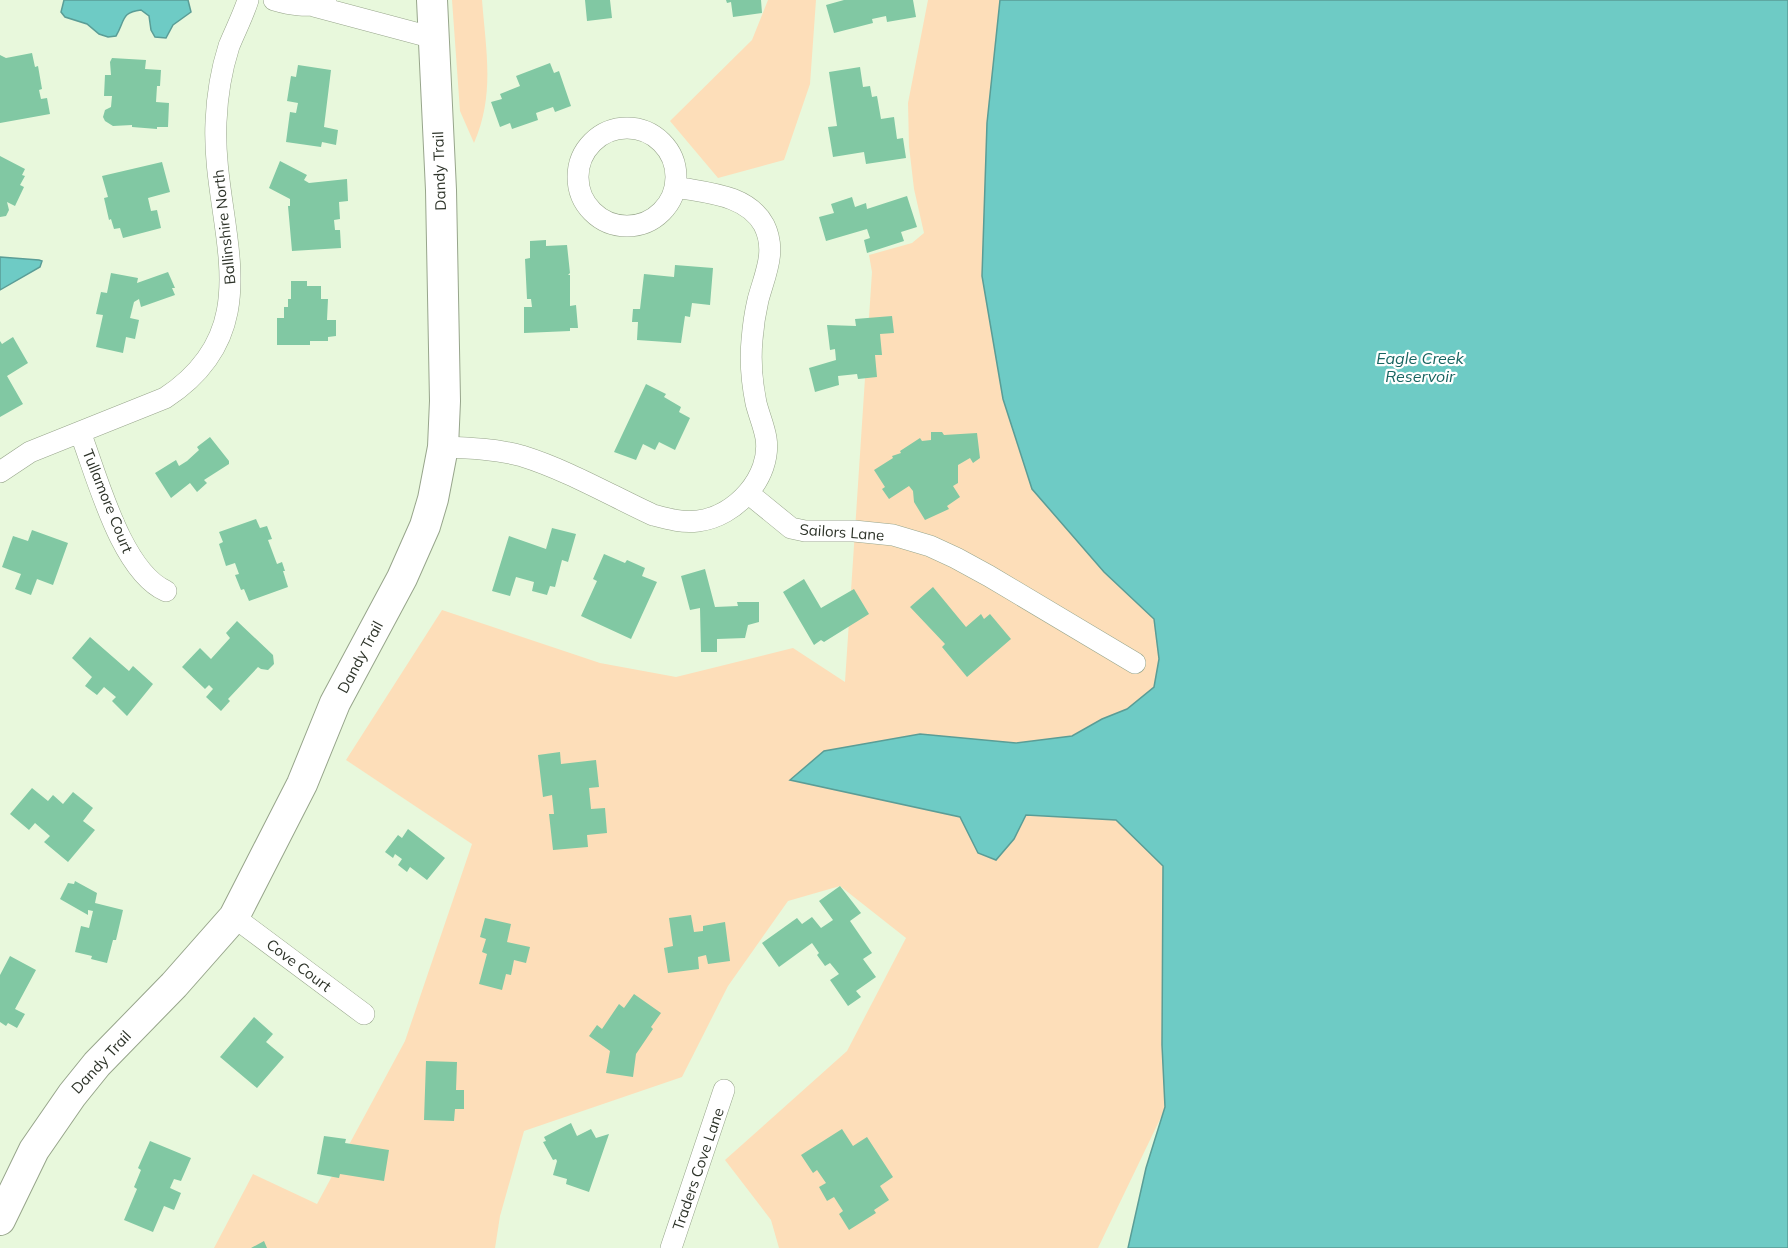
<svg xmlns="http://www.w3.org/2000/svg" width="1788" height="1248" font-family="Mulish,sans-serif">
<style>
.green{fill:#fddeb9}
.water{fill:#6ecbc5;stroke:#5a9d96;stroke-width:1.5}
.building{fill:#81c8a3}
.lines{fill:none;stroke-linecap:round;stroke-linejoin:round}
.street-casing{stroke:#97a58b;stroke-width:22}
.secondary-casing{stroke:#97a58b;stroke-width:32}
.street{stroke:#fff;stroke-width:21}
.secondary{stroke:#fff;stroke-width:30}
.labels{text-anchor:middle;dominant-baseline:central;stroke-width:4.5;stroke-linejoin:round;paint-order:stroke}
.street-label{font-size:15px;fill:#2d3329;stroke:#fff}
.water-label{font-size:16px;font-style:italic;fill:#186561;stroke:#fff}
</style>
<rect width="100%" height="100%" fill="#e8f8dc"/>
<path class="green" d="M 452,0 L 482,0 C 486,51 495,95 474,143 L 460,111 Z
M 768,0 L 816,0 L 810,84 L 784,160 L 718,178 L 670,121 L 752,40 Z
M 928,0 L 1788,0 L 1788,1248 L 1128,1248 L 1146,1168 L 1163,1113 L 1098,1248 L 779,1248 L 771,1220 L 725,1160 L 847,1051 L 906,938 L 840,886 L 788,901 L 728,986 L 682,1077 L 524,1131 L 500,1216 L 495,1248 L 214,1248 L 253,1174 L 317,1204 L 405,1041 L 472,844 L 346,760 L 442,610 L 600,663 L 676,677 L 793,648 L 845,682 L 872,272 L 869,255 L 912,243 L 924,233 L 914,189 L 909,146 L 908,103 Z"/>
<path class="water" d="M 64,0 L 188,0 L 191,12 L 173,25 L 166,38 L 155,37 L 151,30 L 149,16 L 141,10 C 121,12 125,21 116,36 L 108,37 L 99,34 L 87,24 L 65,17 L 61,12 Z
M 1000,0 L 1788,0 L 1788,1248 L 1128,1248 L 1146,1168 L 1165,1107 L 1162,1045 L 1163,866 L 1116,820 L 1026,815 L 1014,839 L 996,860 L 978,853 L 960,817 L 790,780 L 824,751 L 920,734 L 1016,743 L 1072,736 L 1102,719 L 1127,709 L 1154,687 L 1159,659 L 1154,619 L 1104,572 L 1032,489 L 1003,399 L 982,276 L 987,123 Z
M 0,257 L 39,260 L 42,261 L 40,267 L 0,290 Z"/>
<path class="building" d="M 585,0 L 610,0 L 612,18 L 587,21 Z
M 726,0 L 761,0 L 762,13 L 733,17 L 731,2 L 727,3 Z
M 844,0 L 913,0 L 916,17 L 887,22 L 886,16 L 872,19 L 873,23 L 834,33 L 826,5 Z
M 32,53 L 35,67 L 38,66 L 42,89 L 39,90 L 41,99 L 47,98 L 50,114 L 0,123 L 0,55 L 6,58 Z
M 112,58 L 146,60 L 145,69 L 161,70 L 160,86 L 157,86 L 156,102 L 169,103 L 168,127 L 157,127 L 157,129 L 132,127 L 132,125 L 113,126 L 105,121 L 103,117 L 105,110 L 111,107 L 112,96 L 104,96 L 105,75 L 111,75 L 110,62 Z
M 550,63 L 554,73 L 559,71 L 571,106 L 555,112 L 553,107 L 536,113 L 538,120 L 512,129 L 510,123 L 500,127 L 491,102 L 502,99 L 500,94 L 520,86 L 516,76 Z
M 298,65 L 331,70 L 324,127 L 338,130 L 336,145 L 322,142 L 321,147 L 286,142 L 290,112 L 296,113 L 298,103 L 287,101 L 291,76 L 296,77 Z
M 860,67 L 863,87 L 870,86 L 872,97 L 877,96 L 881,119 L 894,117 L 897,139 L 903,138 L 906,158 L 866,164 L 864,152 L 833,157 L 828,127 L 837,126 L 829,72 Z
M 0,156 L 25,169 L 22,175 L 25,176 L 20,185 L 24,187 L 15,206 L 7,202 L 9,210 L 6,216 L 0,217 Z
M 280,161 L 307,175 L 304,180 L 309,183 L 347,179 L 348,201 L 339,202 L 340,219 L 334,220 L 335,230 L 340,230 L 341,248 L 292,251 L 288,206 L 290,206 L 290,199 L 269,188 Z
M 162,162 L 170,192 L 148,198 L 151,211 L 157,210 L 161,228 L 123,238 L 120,228 L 114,229 L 111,219 L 109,220 L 104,198 L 108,197 L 102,176 Z
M 907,196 L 917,227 L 901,232 L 904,241 L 867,253 L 864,240 L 870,238 L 867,229 L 826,241 L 819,217 L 834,213 L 831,204 L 852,197 L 855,207 L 866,203 L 867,209 Z
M 546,240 L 546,246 L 567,245 L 570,273 L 568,275 L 570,275 L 570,306 L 576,305 L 578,328 L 570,328 L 570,331 L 524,333 L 524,307 L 532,307 L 531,299 L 527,299 L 525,259 L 530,258 L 530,241 Z
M 675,265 L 713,268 L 710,305 L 692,303 L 690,317 L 685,316 L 681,343 L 637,340 L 638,322 L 632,322 L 633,309 L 640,309 L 644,274 L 674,277 Z
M 168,272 L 175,288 L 172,288 L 175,295 L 141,307 L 139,299 L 134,302 L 130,318 L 139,320 L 135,339 L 126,337 L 123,353 L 96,347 L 103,315 L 96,314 L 101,292 L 107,293 L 111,273 L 138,278 L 137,283 Z
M 291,281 L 307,281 L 307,286 L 321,286 L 321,299 L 328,299 L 327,320 L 336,320 L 336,336 L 328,337 L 328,341 L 310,341 L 310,345 L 277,345 L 277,318 L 284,318 L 284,307 L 288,307 L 288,299 L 291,299 Z
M 892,316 L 894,333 L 880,334 L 882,355 L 875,355 L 877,377 L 858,379 L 857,374 L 838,376 L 839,385 L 815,392 L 809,368 L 836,360 L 835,349 L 830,350 L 827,325 L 856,326 L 855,319 Z
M 13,337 L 28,363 L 7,376 L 23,404 L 0,417 L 0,341 L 2,344 Z
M 646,384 L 666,394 L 664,397 L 681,407 L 679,412 L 690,418 L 675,450 L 659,442 L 655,450 L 643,444 L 636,460 L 614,452 Z
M 931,432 L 942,432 L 944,435 L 977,433 L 980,458 L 973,463 L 970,458 L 958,465 L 958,483 L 953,486 L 960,497 L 947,506 L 949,509 L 925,520 L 914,502 L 913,491 L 909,486 L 889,499 L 882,489 L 885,487 L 874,470 L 893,458 L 892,456 L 901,453 L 900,451 L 920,438 L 922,441 L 931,440 Z
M 210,437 L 229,461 L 229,464 L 204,480 L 207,483 L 197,492 L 190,483 L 171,498 L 155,473 L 176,460 L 179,466 L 187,461 L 199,450 L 197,447 Z
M 256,519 L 260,528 L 267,526 L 272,539 L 268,540 L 277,564 L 282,562 L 285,571 L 283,571 L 288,587 L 249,601 L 244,589 L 241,590 L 235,575 L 239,574 L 235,563 L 226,566 L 219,544 L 223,542 L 219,532 Z
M 552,528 L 576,534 L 568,562 L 562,560 L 555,587 L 550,586 L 547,595 L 532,591 L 534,582 L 516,577 L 510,596 L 492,591 L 509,536 L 546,549 Z
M 32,530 L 68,543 L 53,585 L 37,579 L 31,595 L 15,589 L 21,574 L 2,567 L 13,536 L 28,541 Z
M 604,554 L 625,563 L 627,560 L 645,568 L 642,576 L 657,582 L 631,639 L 581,616 L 597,581 L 593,579 Z
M 705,569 L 715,607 L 738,606 L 737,602 L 759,602 L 759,622 L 748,625 L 745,638 L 717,639 L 717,652 L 701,652 L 700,608 L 690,610 L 681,576 Z
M 804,579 L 821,608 L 854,589 L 869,614 L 824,642 L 821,640 L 814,645 L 783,592 Z
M 933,587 L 966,627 L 981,614 L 984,619 L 990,614 L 1011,639 L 967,677 L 942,647 L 945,644 L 910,607 Z
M 237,621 L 273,655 L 274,664 L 268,670 L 261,669 L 258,667 L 228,699 L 230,701 L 221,711 L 206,697 L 213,689 L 209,685 L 205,689 L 182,667 L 200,648 L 211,659 L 230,638 L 226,633 Z
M 90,637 L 129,671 L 133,666 L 153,684 L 127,716 L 112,701 L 116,697 L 104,687 L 97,695 L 85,686 L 92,677 L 72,658 Z
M 560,752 L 561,764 L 596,760 L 599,787 L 589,788 L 591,809 L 605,808 L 607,833 L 587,835 L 588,847 L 553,850 L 549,814 L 554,814 L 552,795 L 543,797 L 538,755 Z
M 32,788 L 48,801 L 53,795 L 63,804 L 73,792 L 93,808 L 83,821 L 95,830 L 68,862 L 44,842 L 50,836 L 35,823 L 29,830 L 10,814 Z
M 408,829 L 445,858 L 427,880 L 410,867 L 407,872 L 398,865 L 402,859 L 395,854 L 393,858 L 385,852 L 398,835 L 402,838 Z
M 75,881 L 97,893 L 95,903 L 123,910 L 116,940 L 113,940 L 107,963 L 91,959 L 92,956 L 75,952 L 81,926 L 89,928 L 93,911 L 88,910 L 88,915 L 60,899 L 68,883 L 74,884 Z
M 840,886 L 861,913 L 850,921 L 872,953 L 863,959 L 876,977 L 856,991 L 861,997 L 848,1006 L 830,980 L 839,974 L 830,963 L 825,966 L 817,955 L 819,953 L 812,943 L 779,967 L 762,943 L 797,918 L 802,924 L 812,917 L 821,928 L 833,920 L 819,901 Z
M 691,915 L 694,932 L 703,931 L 703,926 L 725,922 L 730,961 L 708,964 L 706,955 L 698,957 L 699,969 L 668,973 L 664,948 L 673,946 L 669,918 Z
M 485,918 L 511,924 L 507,942 L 530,947 L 526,963 L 514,960 L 511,975 L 506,974 L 502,990 L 479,984 L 487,954 L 482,952 L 486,939 L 480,937 Z
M 10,956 L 36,970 L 15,1009 L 25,1014 L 17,1028 L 8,1023 L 6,1026 L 0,1022 L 0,975 Z
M 634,994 L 661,1013 L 651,1027 L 653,1029 L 636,1054 L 633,1077 L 606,1073 L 610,1051 L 589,1036 L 597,1025 L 602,1029 L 619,1004 L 624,1008 Z
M 254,1017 L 273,1034 L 266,1042 L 284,1057 L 257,1088 L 220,1057 Z
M 426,1061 L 457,1062 L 456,1090 L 464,1090 L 464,1109 L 455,1109 L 454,1121 L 424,1120 Z
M 571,1123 L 577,1136 L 591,1129 L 596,1138 L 609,1134 L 589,1192 L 566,1184 L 567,1179 L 553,1175 L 557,1161 L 556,1159 L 553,1160 L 543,1142 L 546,1141 L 544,1137 Z
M 842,1129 L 853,1146 L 867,1137 L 893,1177 L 880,1186 L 889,1200 L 874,1210 L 876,1213 L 849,1230 L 839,1214 L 843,1211 L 834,1197 L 827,1201 L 819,1187 L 826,1183 L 817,1170 L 813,1173 L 801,1155 Z
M 324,1136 L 346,1139 L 345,1143 L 389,1150 L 384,1181 L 340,1174 L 339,1178 L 317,1174 Z
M 150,1141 L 191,1158 L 181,1181 L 174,1179 L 170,1188 L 181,1193 L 174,1210 L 164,1206 L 153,1232 L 124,1220 L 137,1189 L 134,1187 L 141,1170 L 138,1168 Z
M 264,1241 L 267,1248 L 251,1248 Z"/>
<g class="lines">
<g class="street-casing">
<path id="street" d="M 274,0 C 291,5 308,8 326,2
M 314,6 L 434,38
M578 177a49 49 0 1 1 98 0a49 49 0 1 1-98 0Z
M 80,432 C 97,476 121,571 166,591
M 443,447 C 470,448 497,449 522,456 C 567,470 610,495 653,515 C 668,519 682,523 698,521 C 735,517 772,477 766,438 C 764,426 759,415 756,403 C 752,383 750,361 752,340 C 753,327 755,313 758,300 C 765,274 777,251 764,225 C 747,194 706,193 676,187
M 0,472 L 30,452 L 165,398 C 275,326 211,224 216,122 C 217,96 221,71 229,46 C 235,31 243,16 248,0
M 748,493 L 791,528 L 805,531 L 854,531 L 893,535 L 930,546 L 956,558 L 989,576 L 1135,663
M 234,917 L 364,1014
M 671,1248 L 724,1090"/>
</g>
<g class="secondary-casing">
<path id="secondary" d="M 0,1220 L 34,1150 L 72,1095 L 97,1064 L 174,985 L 234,917 L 302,784 L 335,703 L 402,578 L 425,526 L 433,499 L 443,447 L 445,401 L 441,190 L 432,0"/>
</g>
<use href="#street" class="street"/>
<use href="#secondary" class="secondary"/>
</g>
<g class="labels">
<g class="street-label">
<text transform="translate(439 171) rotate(-92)">Dandy Trail</text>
<text transform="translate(224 227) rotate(-96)">Ballinshire North</text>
<text transform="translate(108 501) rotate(68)">Tullamore Court</text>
<text transform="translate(842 532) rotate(4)">Sailors Lane</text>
<text transform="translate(360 657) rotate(-62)">Dandy Trail</text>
<text transform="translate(299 965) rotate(37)">Cove Court</text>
<text transform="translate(101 1062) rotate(-47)">Dandy Trail</text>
<text transform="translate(698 1169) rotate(-71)">Traders Cove Lane</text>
</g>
<g class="water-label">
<text x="1420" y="358">Eagle Creek<tspan x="1420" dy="18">Reservoir</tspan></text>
</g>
</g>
</svg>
